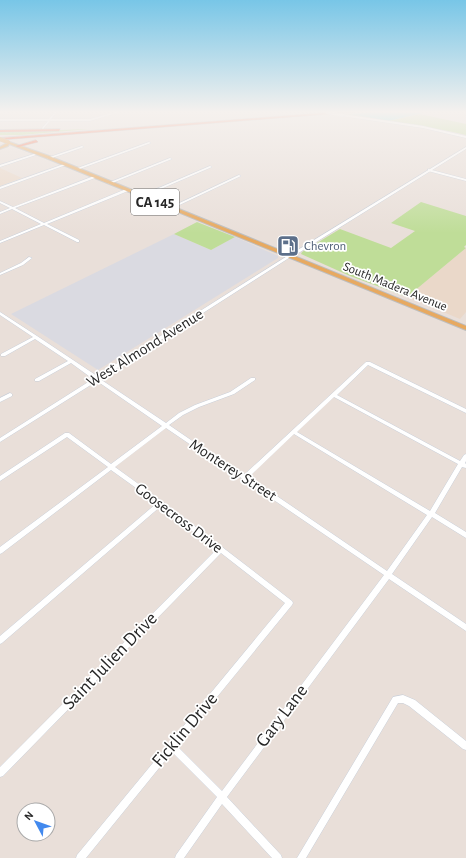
<svg xmlns="http://www.w3.org/2000/svg" width="466" height="858" font-family="'Alegreya Sans',sans-serif">
<style>
.industrial{fill:#dadae1}
.education{fill:#ead8c9}
.green{fill:#bfdd98}
.water{fill:#71e2e6}
.lines{fill:none;stroke-linecap:round;stroke-linejoin:round}
.minor-casing{stroke:#c8cfd9;stroke-width:1}
.secondary-casing{stroke:#c8cfd9;stroke-width:1}
.primary-casing{stroke:#bebebe;stroke-width:2}
.motorway-casing{stroke:#bebebe;stroke-width:1}
.minor{fill:#fff;fill-rule:evenodd}
.secondary{fill:#fff;fill-rule:evenodd}
.primary{fill:#e7a960;fill-rule:evenodd}
.motorway{fill:#f3795a;fill-rule:evenodd}
.secondary-bridge-casing{stroke:#c8cfd9;stroke-width:4;stroke-linecap:butt}
.primary-bridge-casing{stroke:#bebebe;stroke-width:4.5;stroke-linecap:butt}
.secondary-bridge{stroke:#fff;stroke-width:3.5}
.primary-bridge{stroke:#e7a960;stroke-width:4}
.labels{text-anchor:middle;dominant-baseline:central;stroke-width:3.5;stroke-linejoin:round;paint-order:stroke}
.far-service-label{font-size:13px;fill:#4e5e75;stroke:#fff;text-anchor:start}
.far-street-label{font-size:13px;fill:#272727;stroke:#fff}
.shield{fill:#fff;stroke:#686868;stroke-width:1}
.shield-label{font-size:15px;font-weight:bold;fill:#272727}
.street-label{font-size:16px;fill:#272727;stroke:#fff}
.near-street-label{font-size:19px;fill:#272727;stroke:#fff}
</style>
<rect width="100%" height="100%" fill="#e9dfd9"/>
<path class="industrial" d="M 174,234 L 211,250 L 235,237 L 278,256 L 278,258 L 98,370 L 11,314 Z"/>
<path class="education" d="M 0,168 L 22,178 L 0,186 Z
M 466,248 L 466,312 L 460,319 L 407,297 Z"/>
<path class="green" d="M 350,114 L 388,121 L 420,114 L 466,124 L 466,135 C 425,125 383,122 342,115 Z
M 90,129 L 21,135 L 0,135 L 0,132 Z
M 421,202 L 466,216 L 466,245 L 464,247 L 466,248 L 407,297 L 350,276 L 301,254 L 302,252 L 340,229 L 391,248 L 415,231 L 391,223 Z
M 197,222 L 235,237 L 211,250 L 174,234 Z"/>
<path class="water" d="M 379,112 L 422,112 L 423,113 L 388,121 L 350,114 Z"/>
<g class="lines">
<g class="minor-casing">
<path id="minor" d="M 0,112 L 2,112 L 0,114 Z
M 55,112 L 57,112 L 51,119 L 90,119 L 115,112 L 120,112 L 90,121 L 50,121 L 43,129 L 42,128 L 48,121 L 0,121 L 0,119 L 49,119 Z
M 149,142 L 151,143 L 77,170 L 75,169 Z
M 82,146 L 84,147 L 49,159 L 47,158 Z
M 34,154 L 36,155 L 0,167 L 0,165 Z
M 170,158 L 172,159 L 110,184 L 108,183 Z
M 64,164 L 66,165 L 0,189 L 0,187 Z
M 210,166 L 212,167 L 142,197 L 140,196 Z
M 428,169 L 466,179 L 466,181 L 428,171 Z
M 239,175 L 241,176 L 171,209 L 169,208 Z
M 94,176 L 95,177 L 95,178 L 15,208 L 44,223 L 126,189 L 128,189 L 128,191 L 47,224 L 79,240 L 79,242 L 77,242 L 44,225 L 0,243 L 0,241 L 41,224 L 12,209 L 0,214 L 0,212 L 10,208 L 0,203 L 0,201 L 13,207 Z
M 289,255 L 292,256 L 100,379 L 166,423 L 179,413 L 195,405 L 230,392 L 251,378 L 255,378 L 255,380 L 234,394 L 199,407 L 183,415 L 169,425 L 223,462 L 245,474 L 366,362 L 370,362 L 466,409 L 466,413 L 368,365 L 337,395 L 460,461 L 464,455 L 466,454 L 466,461 L 465,463 L 466,464 L 466,468 L 462,467 L 435,513 L 466,532 L 466,538 L 432,517 L 392,574 L 466,624 L 466,631 L 389,579 L 227,797 L 281,855 L 282,858 L 272,858 L 222,804 L 184,858 L 175,858 L 176,855 L 217,797 L 172,752 L 86,858 L 76,858 L 77,855 L 285,603 L 221,553 L 3,776 L 0,777 L 0,767 L 216,550 L 161,506 L 2,643 L 0,644 L 0,636 L 157,503 L 111,470 L 2,553 L 0,554 L 0,547 L 108,467 L 67,437 L 0,481 L 0,476 L 65,433 L 69,433 L 111,464 L 162,426 L 97,381 L 0,442 L 0,438 L 93,379 L 71,363 L 39,381 L 35,381 L 35,379 L 68,361 L 35,339 L 5,356 L 1,356 L 1,354 L 33,337 L 0,315 L 0,312 L 37,336 L 97,376 ZM 334,397 L 458,464 L 430,511 L 297,432 ZM 166,428 L 219,464 L 243,479 L 384,575 L 222,791 L 177,746 L 292,605 L 293,603 L 292,601 C 234,556 175,510 115,467 ZM 294,434 L 427,515 L 387,571 L 249,477 Z
M 29,257 L 32,258 L 23,265 L 0,275 L 0,273 L 21,263 Z
M 10,393 L 12,394 L 12,396 L 0,402 L 0,398 Z
M 403,695 L 415,700 L 466,741 L 466,750 L 463,749 L 409,706 L 403,703 L 398,703 L 306,858 L 297,858 L 393,697 Z"/>
</g>
<g class="secondary-casing">
<path id="secondary" d="M 342,114 L 423,126 L 466,136 L 466,138 L 423,128 L 341,116 Z
M 466,147 L 466,149 L 292,257 L 288,256 Z"/>
</g>
<g class="primary-casing">
<path id="primary" d="M 7,141 L 49,156 L 466,326 L 466,330 L 46,158 L 9,144 L 8,146 L 0,149 L 0,147 L 5,144 Z"/>
</g>
<g class="motorway-casing">
<path id="motorway" d="M 333,112 L 355,112 L 0,140 L 0,138 Z
M 60,129 L 59,131 L 0,132 L 0,130 Z
M 36,140 L 38,142 L 18,147 L 16,146 Z"/>
</g>
<use href="#minor" class="minor"/>
<use href="#secondary" class="secondary"/>
<use href="#primary" class="primary"/>
<use href="#motorway" class="motorway"/>
<g class="secondary-bridge-casing">
<path id="secondary-bridge" d="M 327,112 L 342,115"/>
</g>
<g class="primary-bridge-casing">
<path id="primary-bridge" d="M 0,139 L 8,142"/>
</g>
<use href="#secondary-bridge" class="secondary-bridge"/>
<use href="#primary-bridge" class="primary-bridge"/>
</g>
<linearGradient id="sky" x2="0" y2="1"><stop stop-color="#78c6e7"/><stop offset="0.48" stop-color="#f5f1ee"/><stop offset="1" stop-color="#f5f1ee" stop-opacity="0"/></linearGradient>
<rect width="466" height="233" fill="url(#sky)"/>
<defs>
<g id="fuel-square" transform="scale(1.15)"><rect x="-9" y="-9" width="18" height="18" rx="4" fill="#5c6f8a" stroke="#fff"/><path d="M-5.5-6h7V0h2V4h1.3V-2.5L3-4.5l.8-.8L6-3V5H2.5V1h-1V6h-7ZM-4.2-4.7v3.2H.2V-4.7Z" fill="#fff"/></g>
</defs>
<g fill-rule="evenodd">
<use href="#fuel-square" x="288" y="246"/>
</g>
<g class="labels">
<g class="far-service-label">
<text x="304" y="246">Chevron</text>
</g>
<g class="far-street-label">
<text transform="translate(395 287) rotate(22)">South Madera Avenue</text>
</g>
<rect class="shield" x="131" y="189" width="48" height="26" rx="3"/>
<g class="shield-label">
<text x="155" y="202">CA 145</text>
</g>
<g class="street-label">
<text transform="translate(145 348) rotate(-32)">West Almond Avenue</text>
<text transform="translate(233 470) rotate(33)">Monterey Street</text>
<text transform="translate(179 518) rotate(37)">Goosecross Drive</text>
</g>
<g class="near-street-label">
<text transform="translate(110 661) rotate(-46)">Saint Julien Drive</text>
<text transform="translate(282 716) rotate(-53)">Gary Lane</text>
<text transform="translate(185 730) rotate(-50)">Ficklin Drive</text>
</g>
</g>
<g transform="translate(36 822) rotate(311)"><circle r="19" fill="#ffffff" stroke="#a9a9a9"/>
<path d="M0-3L7 15L0 10L-7 15Z" fill="#4289ee"/>
<text y="-6" font-size="11" font-weight="bold" text-anchor="middle" fill="#272727">N</text>
</g>
</svg>
